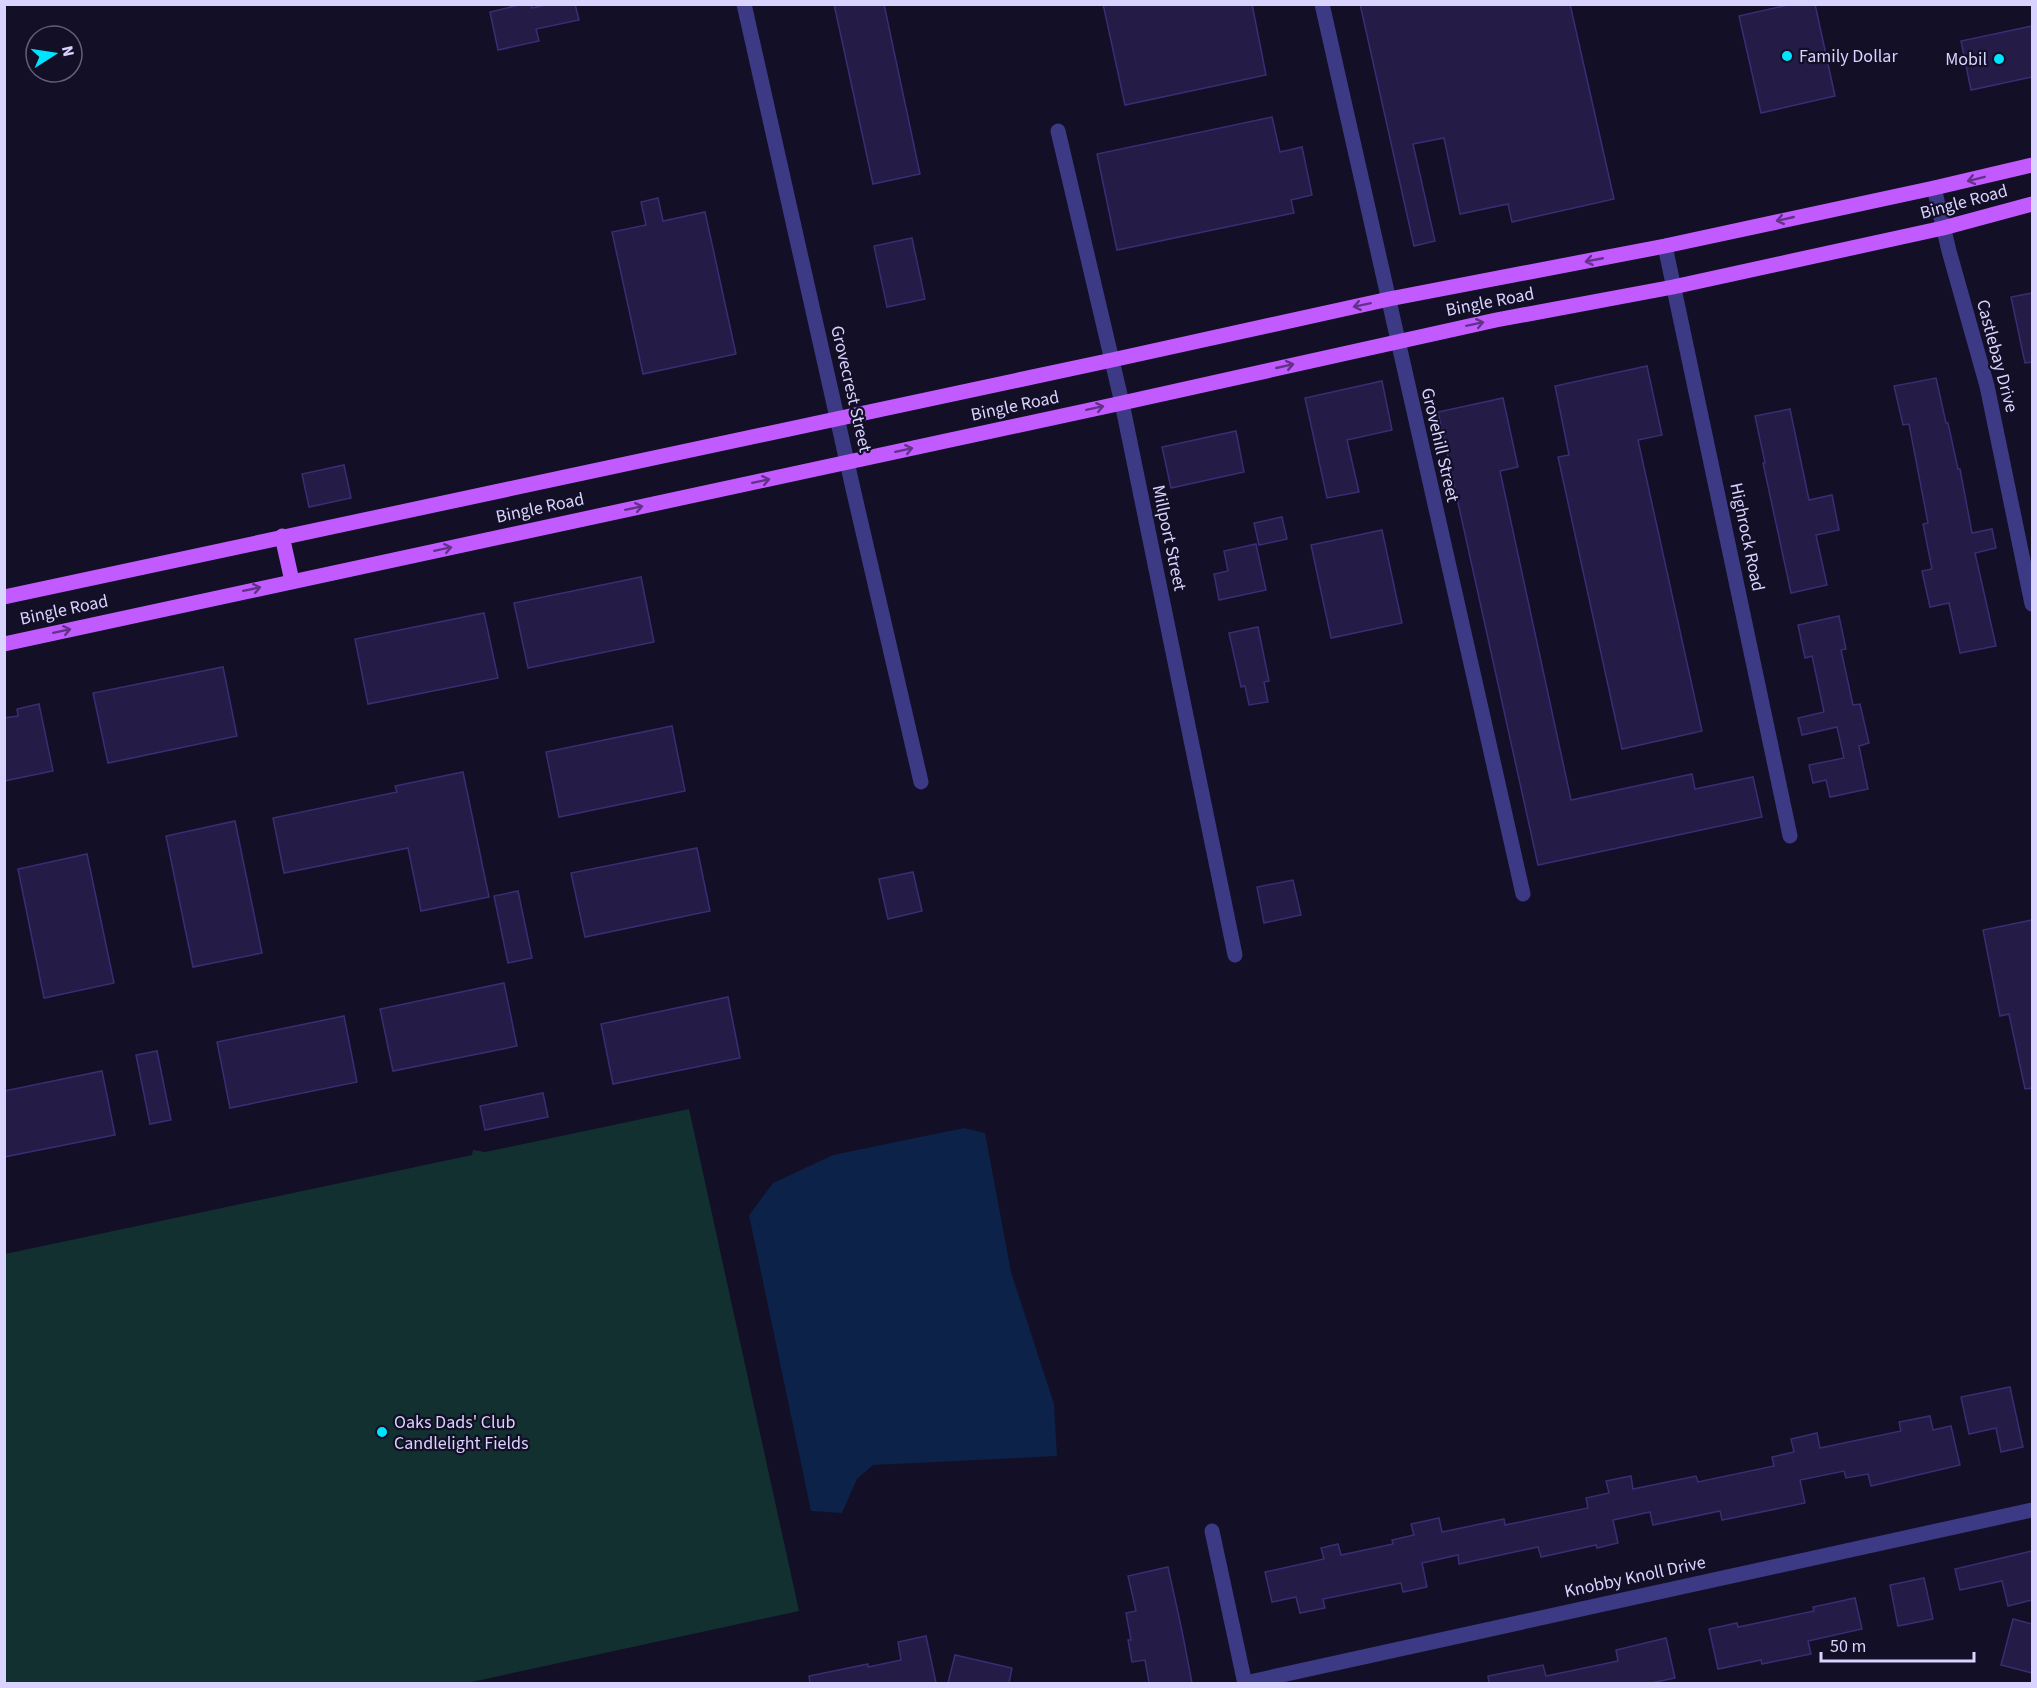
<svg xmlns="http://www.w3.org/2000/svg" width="2037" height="1688" font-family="'Source Sans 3',sans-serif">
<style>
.green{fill:#12302f}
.water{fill:#0c2248}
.building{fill:#241b47;stroke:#3b2d73;stroke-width:1.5}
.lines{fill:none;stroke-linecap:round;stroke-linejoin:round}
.street{stroke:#3d3a85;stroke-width:15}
.primary{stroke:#c25bff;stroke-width:15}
.oneway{stroke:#623188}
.poi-dot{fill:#00e5ff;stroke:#130f26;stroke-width:2}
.labels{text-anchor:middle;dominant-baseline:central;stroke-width:4.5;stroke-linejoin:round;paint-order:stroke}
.poi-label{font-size:18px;fill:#d9d4ff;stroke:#130f26;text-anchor:start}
.street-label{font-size:18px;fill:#d9d4ff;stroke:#130f26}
</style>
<rect width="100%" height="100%" fill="#130f26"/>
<path class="green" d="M 689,1109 L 799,1611 L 467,1683 L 5,1683 L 5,1254 L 472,1155 L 473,1150 L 485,1152 Z"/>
<path class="water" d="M 964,1128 L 985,1133 L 1011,1272 L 1054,1404 L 1057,1456 L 873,1465 L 857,1479 L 842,1513 L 811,1511 L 749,1215 L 773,1183 L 833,1155 Z"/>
<path class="building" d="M 523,4 L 531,4 L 532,8 L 550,4 L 575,4 L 579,20 L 536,29 L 539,41 L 498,50 L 490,12 Z
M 834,4 L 884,4 L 920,174 L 873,184 Z
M 1103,4 L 1252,4 L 1266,75 L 1125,105 Z
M 1360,4 L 1570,4 L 1614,199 L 1512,222 L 1508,204 L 1460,214 L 1444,138 L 1413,144 L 1435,241 L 1414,246 Z
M 1792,4 L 1815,4 L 1835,96 L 1761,113 L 1739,16 Z
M 2032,26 L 2032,77 L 1971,90 L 1961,41 Z
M 1272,117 L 1280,152 L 1302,147 L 1312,195 L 1291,200 L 1294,213 L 1117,250 L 1097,154 Z
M 658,198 L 663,221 L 705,212 L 736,354 L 643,374 L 612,232 L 646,225 L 641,202 Z
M 912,238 L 925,299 L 887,307 L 874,246 Z
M 2032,293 L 2032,362 L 2025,363 L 2011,297 Z
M 1647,366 L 1662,435 L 1638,440 L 1702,731 L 1622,749 L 1558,457 L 1569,455 L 1555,386 Z
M 1936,378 L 1946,423 L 1948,423 L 1958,469 L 1960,469 L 1972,533 L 1992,529 L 1996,548 L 1975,553 L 1996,646 L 1960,653 L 1949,603 L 1930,607 L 1922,571 L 1932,569 L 1923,524 L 1928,523 L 1909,424 L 1903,425 L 1894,386 Z
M 1382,381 L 1392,430 L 1347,440 L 1359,492 L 1327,498 L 1305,398 Z
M 1503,398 L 1518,467 L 1500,471 L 1571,800 L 1692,774 L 1695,789 L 1753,777 L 1762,817 L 1538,865 L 1438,412 Z
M 1790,409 L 1809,500 L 1832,495 L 1839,530 L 1816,535 L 1827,585 L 1791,593 L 1763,463 L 1765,463 L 1755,416 Z
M 1236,431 L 1244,472 L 1171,488 L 1162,447 Z
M 344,465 L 351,498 L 309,507 L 302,474 Z
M 1282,517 L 1287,539 L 1259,545 L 1254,523 Z
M 1382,530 L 1402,623 L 1331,638 L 1311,545 Z
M 1256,544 L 1266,590 L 1219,600 L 1214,574 L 1228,571 L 1224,551 Z
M 641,577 L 654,642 L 528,668 L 514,603 Z
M 484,613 L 498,678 L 368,704 L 355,639 Z
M 1839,616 L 1846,649 L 1841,650 L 1853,705 L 1860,704 L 1869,743 L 1859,746 L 1868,789 L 1830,797 L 1826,780 L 1813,783 L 1809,765 L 1844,758 L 1837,727 L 1802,735 L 1798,718 L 1824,712 L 1812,656 L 1805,658 L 1798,625 Z
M 1258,627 L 1269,681 L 1264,682 L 1268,702 L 1249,705 L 1245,686 L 1241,687 L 1229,633 Z
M 223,667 L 237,736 L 108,763 L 93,693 Z
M 39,704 L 53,771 L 4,781 L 4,718 L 18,716 L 17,709 Z
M 672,726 L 685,791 L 559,817 L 546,752 Z
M 463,772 L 489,897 L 421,911 L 408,848 L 284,873 L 273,818 L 397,792 L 395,786 Z
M 235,821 L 262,953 L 193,967 L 166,836 Z
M 697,848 L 710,911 L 585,937 L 571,873 Z
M 87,854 L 114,983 L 44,998 L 18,869 Z
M 913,872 L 922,911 L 888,919 L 879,879 Z
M 1293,880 L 1301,915 L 1264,923 L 1257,887 Z
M 518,891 L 532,958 L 508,963 L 494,896 Z
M 2032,920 L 2032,1088 L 2025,1089 L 2009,1014 L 2000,1016 L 1983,930 Z
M 504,983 L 517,1046 L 393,1071 L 380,1009 Z
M 728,997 L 740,1058 L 613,1084 L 601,1024 Z
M 344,1016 L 357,1082 L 230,1108 L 217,1042 Z
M 157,1051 L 171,1120 L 150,1124 L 136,1055 Z
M 102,1071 L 115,1135 L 4,1157 L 4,1091 Z
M 543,1093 L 548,1117 L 485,1130 L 480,1106 Z
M 2010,1387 L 2023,1447 L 2001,1452 L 1996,1428 L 1969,1434 L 1961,1397 Z
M 1930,1416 L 1933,1430 L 1951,1426 L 1960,1465 L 1871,1486 L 1868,1474 L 1846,1478 L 1844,1471 L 1800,1480 L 1805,1503 L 1722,1520 L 1720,1511 L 1653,1525 L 1650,1512 L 1613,1520 L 1618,1543 L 1597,1548 L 1596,1545 L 1541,1557 L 1538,1547 L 1459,1564 L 1458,1555 L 1422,1563 L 1427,1587 L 1403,1592 L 1401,1583 L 1323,1599 L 1325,1608 L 1300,1613 L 1296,1597 L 1272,1602 L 1265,1572 L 1324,1559 L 1321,1548 L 1338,1544 L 1341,1555 L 1393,1544 L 1392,1540 L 1414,1535 L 1411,1524 L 1439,1518 L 1442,1532 L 1504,1519 L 1505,1525 L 1588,1508 L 1586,1498 L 1609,1493 L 1606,1481 L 1631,1476 L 1633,1489 L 1696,1476 L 1698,1482 L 1774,1466 L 1772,1457 L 1794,1452 L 1791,1439 L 1817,1433 L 1820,1448 L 1901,1431 L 1899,1422 Z
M 2032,1551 L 2032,1600 L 2008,1606 L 2002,1581 L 1960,1590 L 1955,1569 Z
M 1168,1567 L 1182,1631 L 1192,1683 L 1149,1683 L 1145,1660 L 1132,1662 L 1128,1640 L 1131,1640 L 1126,1613 L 1136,1611 L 1128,1576 Z
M 1924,1578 L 1933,1619 L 1898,1626 L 1890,1585 Z
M 1855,1598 L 1862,1629 L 1808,1641 L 1811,1654 L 1762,1664 L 1761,1660 L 1718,1669 L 1709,1629 L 1737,1623 L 1738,1627 L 1814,1611 L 1813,1607 Z
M 2013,1619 L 2032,1624 L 2032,1673 L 2001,1665 Z
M 926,1636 L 936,1683 L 810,1683 L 809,1676 L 868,1664 L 868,1667 L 901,1660 L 898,1642 Z
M 1666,1638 L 1675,1678 L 1651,1683 L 1489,1683 L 1488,1676 L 1543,1665 L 1546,1676 L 1618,1661 L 1616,1650 Z
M 955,1655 L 1012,1668 L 1009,1683 L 948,1683 Z"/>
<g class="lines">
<path class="street" d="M 744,4 L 854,493 L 921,782
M 1322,4 L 1523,894
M 1058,131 L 1122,403 L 1235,955
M 1934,188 L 1949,251 L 1987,386 L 2032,604
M 1665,246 L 1790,836
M 1212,1531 L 1245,1684
M 1245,1683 L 2032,1510"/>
<path class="primary" d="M 282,536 L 292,581
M 4,597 L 1112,360 L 1389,299 L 1665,246 L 1934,188 L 2032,165
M 4,644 L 1122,403 L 1496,320 L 1673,287 L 1943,228 L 2032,204"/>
</g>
<defs><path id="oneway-shaft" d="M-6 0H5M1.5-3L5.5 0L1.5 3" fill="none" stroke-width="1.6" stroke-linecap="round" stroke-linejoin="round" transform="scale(1.5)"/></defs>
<g class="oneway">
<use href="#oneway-shaft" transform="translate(1976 179) rotate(166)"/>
<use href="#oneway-shaft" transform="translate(1785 219) rotate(167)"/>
<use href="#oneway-shaft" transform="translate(1594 260) rotate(169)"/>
<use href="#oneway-shaft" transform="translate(1362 305) rotate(168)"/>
<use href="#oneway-shaft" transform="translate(1475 324) rotate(-12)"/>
<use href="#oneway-shaft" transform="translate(1285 366) rotate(-13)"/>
<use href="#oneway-shaft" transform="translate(1095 408) rotate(-12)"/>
<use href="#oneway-shaft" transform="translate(904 450) rotate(-12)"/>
<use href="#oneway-shaft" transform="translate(761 481) rotate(-12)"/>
<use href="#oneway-shaft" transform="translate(634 508) rotate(-12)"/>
<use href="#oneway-shaft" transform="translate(443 549) rotate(-12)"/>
<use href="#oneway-shaft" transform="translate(252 589) rotate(-12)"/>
<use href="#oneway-shaft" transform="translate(62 631) rotate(-12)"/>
</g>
<g class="poi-dot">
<circle cx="1787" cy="56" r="6"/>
<circle cx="1999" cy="59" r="6"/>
<circle cx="382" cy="1432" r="6"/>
</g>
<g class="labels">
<g class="poi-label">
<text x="1799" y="56">Family Dollar</text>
<text x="1987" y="59" text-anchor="end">Mobil</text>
<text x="394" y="1422">Oaks Dads' Club<tspan x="394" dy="21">Candlelight Fields</tspan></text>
</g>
<g class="street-label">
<text transform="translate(1964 202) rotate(-15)">Bingle Road</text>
<text transform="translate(1490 302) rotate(-11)">Bingle Road</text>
<text transform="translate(1997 356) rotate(75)">Castlebay Drive</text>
<text transform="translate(851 389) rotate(77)">Grovecrest Street</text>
<text transform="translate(1015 406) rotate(-12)">Bingle Road</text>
<text transform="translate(1440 445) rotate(77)">Grovehill Street</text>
<text transform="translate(540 508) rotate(-12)">Bingle Road</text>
<text transform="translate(1747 537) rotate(78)">Highrock Road</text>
<text transform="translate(1169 538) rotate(78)">Millport Street</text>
<text transform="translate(64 610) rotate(-12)">Bingle Road</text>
<text transform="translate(1635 1577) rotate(-12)">Knobby Knoll Drive</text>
</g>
</g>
<rect width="2037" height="1688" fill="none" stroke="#d9d4ff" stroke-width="12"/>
<g transform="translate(54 54) rotate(78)"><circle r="28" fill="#130f26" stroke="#625e7d" stroke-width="1.5"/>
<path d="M0-4.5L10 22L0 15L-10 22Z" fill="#00e5ff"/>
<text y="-9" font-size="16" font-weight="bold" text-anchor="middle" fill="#d9d4ff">N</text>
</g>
<path d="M1821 1652v9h153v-9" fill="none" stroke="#d9d4ff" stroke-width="3"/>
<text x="1830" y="1652" font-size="18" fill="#d9d4ff" stroke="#130f26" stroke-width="4.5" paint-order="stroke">50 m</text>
</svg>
